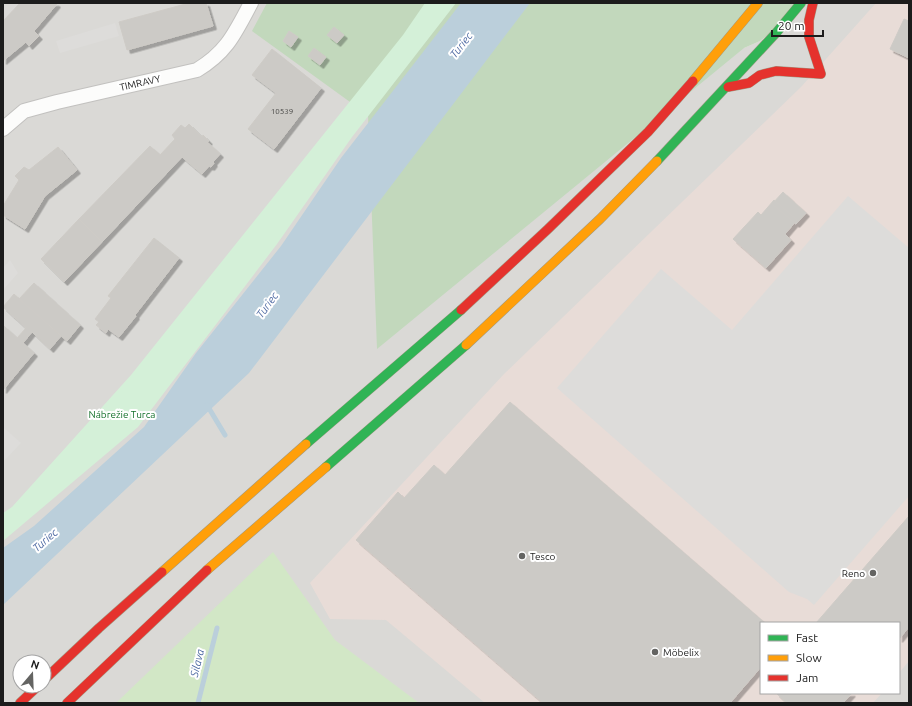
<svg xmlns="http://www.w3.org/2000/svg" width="912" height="706" font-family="Ubuntu,sans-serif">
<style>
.residential{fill:#dad9d6;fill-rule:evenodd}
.commercial{fill:#e8dcd7}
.grass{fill:#d2e7c6}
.forest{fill:#c2d8bc}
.park{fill:#d4f0d8}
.parking{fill:#dddcda}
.water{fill:#bbcfdb}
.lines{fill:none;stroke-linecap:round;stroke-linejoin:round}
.stream{stroke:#bbcfdb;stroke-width:5}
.building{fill:#cccac6;stroke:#cecbc6;filter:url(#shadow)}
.street-casing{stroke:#c2c1bf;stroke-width:16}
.fast-casing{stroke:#9f9a84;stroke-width:10}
.slow-casing{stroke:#9f9a84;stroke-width:10}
.jam-casing{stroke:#9f9a84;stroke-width:10}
.street{stroke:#fcfcfb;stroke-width:14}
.fast{stroke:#30b455;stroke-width:9}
.slow{stroke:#ff9f0a;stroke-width:9}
.jam{stroke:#e5322d;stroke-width:9}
.poi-dot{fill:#646462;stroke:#fff;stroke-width:1.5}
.labels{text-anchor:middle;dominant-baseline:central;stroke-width:4;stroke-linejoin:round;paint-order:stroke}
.number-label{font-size:8px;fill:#484846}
.street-label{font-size:10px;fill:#1c1c1c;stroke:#fff}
.park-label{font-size:10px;fill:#14712b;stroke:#fff}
.poi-label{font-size:10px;fill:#1c1c1c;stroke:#fff;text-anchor:start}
.water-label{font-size:11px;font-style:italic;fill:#516ca4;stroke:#fff}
</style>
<defs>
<filter id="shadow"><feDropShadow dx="3.5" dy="3.5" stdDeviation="0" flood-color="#0004"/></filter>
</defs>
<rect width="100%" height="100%" fill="#ebeae5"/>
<path class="residential" d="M 3,3 L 459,3 L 744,48 L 760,41 L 809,3 L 909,3 L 909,703 L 3,703 ZM 761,623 L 899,623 L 899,693 L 761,693 ZM 20,662 L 44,662 L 44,686 L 20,686 Z"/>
<path class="commercial" d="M 876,3 L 909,3 L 909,661 L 899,673 L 899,623 L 761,623 L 761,693 L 882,693 L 873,703 L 485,703 L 386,620 L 330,619 L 310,583 L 504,374 L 801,87 Z"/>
<path class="grass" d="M 273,552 L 335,640 L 419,703 L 116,703 Z"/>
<path class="forest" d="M 267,3 L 809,3 L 760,41 L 744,48 L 377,349 L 368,115 L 252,31 Z"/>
<path class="park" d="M 425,3 L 456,3 L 352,137 L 277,244 L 138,427 L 3,541 L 3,513 L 12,507 L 131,375 L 403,35 Z"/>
<path class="parking" d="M 115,23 L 119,36 L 60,53 L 56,41 Z
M 848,196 L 909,248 L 909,496 L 814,605 L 807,599 L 789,592 L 557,388 L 661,269 L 732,330 Z
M 10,260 L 18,273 L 3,290 L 3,268 Z
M 3,427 L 21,443 L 3,462 Z"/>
<path class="water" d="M 461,3 L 530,3 L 249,373 L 3,605 L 3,548 L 34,526 L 144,427 L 196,353 L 281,246 L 341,158 Z"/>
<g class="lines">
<path class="stream" d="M 207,405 L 225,435
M 198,703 L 217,628"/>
</g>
<path class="building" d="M 20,3 L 56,3 L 57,4 L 34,31 L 39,36 L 29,46 L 26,42 L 3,61 L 3,21 Z
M 189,3 L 206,3 L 213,26 L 127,50 L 119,22 Z
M 904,19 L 909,21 L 909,58 L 890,49 Z
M 334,27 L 344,35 L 337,43 L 327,35 Z
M 289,31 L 298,37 L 291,47 L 283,41 Z
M 314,48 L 326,57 L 320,65 L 308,56 Z
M 272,49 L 321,88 L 274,149 L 248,129 L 276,93 L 252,75 Z
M 189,124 L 202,137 L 203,135 L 209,141 L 207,142 L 220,154 L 213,162 L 214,163 L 211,167 L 209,166 L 202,174 L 182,157 L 175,139 L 172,135 L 181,125 L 185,128 Z
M 175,139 L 182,157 L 102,242 L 79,219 L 150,146 L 160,155 Z
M 58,147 L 77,170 L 45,196 L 25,229 L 3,215 L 3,206 L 19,180 L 15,176 L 24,167 L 29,170 Z
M 783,192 L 806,213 L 796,224 L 772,204 Z
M 774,200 L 797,220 L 785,234 L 791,240 L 766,268 L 733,239 L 758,212 L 761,215 Z
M 79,219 L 102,242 L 64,282 L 41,259 Z
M 154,238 L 179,258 L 135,315 L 136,316 L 119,337 L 108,329 L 106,333 L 96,325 L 99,322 L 95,319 L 111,298 L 108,296 Z
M 34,283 L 80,325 L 67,341 L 19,299 Z
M 14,294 L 61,336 L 50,349 L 32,332 L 23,343 L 34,353 L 3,390 L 3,328 L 4,326 L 17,338 L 26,328 L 3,307 Z
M 510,402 L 765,623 L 761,623 L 761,667 L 730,703 L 543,703 L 356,540 L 398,492 L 404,498 L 434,465 L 445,475 Z
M 909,516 L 909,627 L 899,639 L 899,623 L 816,623 Z
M 776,693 L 852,693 L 843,703 L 787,703 Z"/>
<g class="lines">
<g class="street-casing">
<path id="street" d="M 3,129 L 24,111 L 57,102 L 197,70 C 227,52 235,33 251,3"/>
</g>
<g class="fast-casing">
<path id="fast" d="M 657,161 L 776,33 L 801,3
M 306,444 L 461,310
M 326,467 L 466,345"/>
</g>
<g class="slow-casing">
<path id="slow" d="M 693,81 L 758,3
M 466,345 L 600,219 L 657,161
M 207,570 L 326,467
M 162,572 L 306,444"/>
</g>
<g class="jam-casing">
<path id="jam" d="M 728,87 L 749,83 L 760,75 L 776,71 L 821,74 L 809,37 L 809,20 L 813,3
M 461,310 L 548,229 L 648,132 L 693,81
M 44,680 L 99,628 L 162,572
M 20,703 L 38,686
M 67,703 L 207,570"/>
</g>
<use href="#street" class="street"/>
<use href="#fast" class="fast"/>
<use href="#slow" class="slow"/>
<use href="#jam" class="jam"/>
</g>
<g class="poi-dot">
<circle cx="522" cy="556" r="4"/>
<circle cx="873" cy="573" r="4"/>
<circle cx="655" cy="652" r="4"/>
</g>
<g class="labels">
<g class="number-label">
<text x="282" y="111">10539</text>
</g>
<g class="street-label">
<text transform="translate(140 83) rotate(-13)">TIMRAVY</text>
</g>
<g class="park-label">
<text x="122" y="414">Nábrežie Turca</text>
</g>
<g class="poi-label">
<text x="530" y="556">Tesco</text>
<text x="865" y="573" text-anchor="end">Reno</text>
<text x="663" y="652">Möbelix</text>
</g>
<g class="water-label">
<text transform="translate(461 45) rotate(-52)">Turiec</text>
<text transform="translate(267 305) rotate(-54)">Turiec</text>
<text transform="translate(45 540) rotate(-41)">Turiec</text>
<text transform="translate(197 663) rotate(-76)">Silava</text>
</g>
</g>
<rect width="912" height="706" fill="none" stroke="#1c1c1c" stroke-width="8"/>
<rect x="760" y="622" width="140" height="72" fill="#ffffff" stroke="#a4a4a4"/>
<rect x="768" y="635" width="20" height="6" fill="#30b455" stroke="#a4a4a4"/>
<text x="796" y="642" font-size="12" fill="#1c1c1c">Fast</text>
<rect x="768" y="655" width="20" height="6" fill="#ff9f0a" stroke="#a4a4a4"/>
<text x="796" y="662" font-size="12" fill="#1c1c1c">Slow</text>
<rect x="768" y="675" width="20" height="6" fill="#e5322d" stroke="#a4a4a4"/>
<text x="796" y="682" font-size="12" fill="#1c1c1c">Jam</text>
<g transform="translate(32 674) rotate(19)"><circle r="19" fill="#ffffff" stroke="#a4a4a4"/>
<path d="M0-3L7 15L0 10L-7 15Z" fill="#646462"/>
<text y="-6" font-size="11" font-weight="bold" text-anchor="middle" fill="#1c1c1c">N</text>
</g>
<path d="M772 30v6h51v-6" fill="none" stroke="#1c1c1c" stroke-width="2"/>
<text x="778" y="30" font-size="12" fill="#1c1c1c" stroke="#ffffff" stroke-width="3" paint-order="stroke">20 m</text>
</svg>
